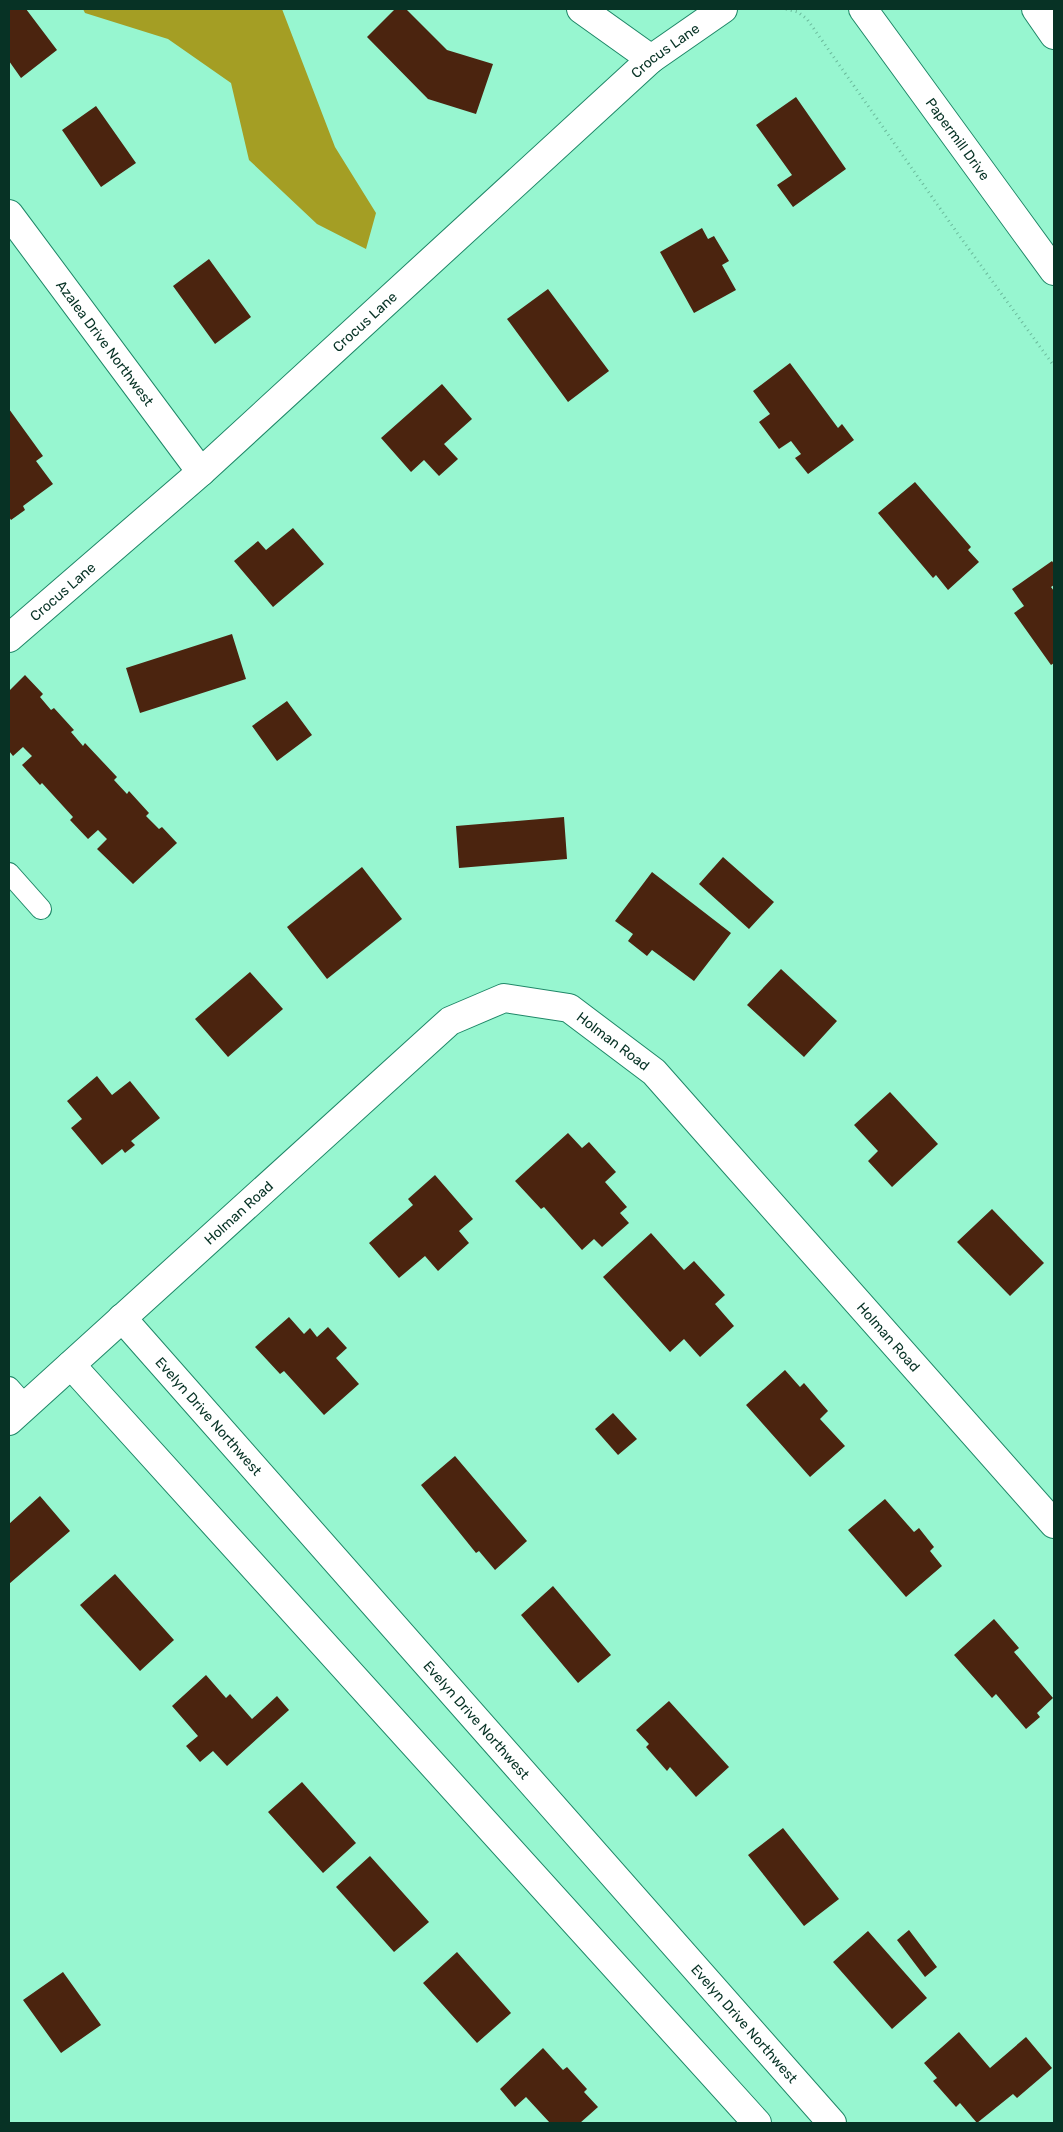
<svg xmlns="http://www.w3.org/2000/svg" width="1063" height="2132" font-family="Rubik,sans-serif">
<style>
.forest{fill:#a49e24}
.building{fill:#4b240f}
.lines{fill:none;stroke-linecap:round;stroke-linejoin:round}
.lane-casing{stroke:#1e8767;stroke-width:22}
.street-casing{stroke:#1e8767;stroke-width:30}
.secondary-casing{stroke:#1e8767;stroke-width:30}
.highway-casing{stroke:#1e8767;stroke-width:30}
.path{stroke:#6bbb9c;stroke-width:3;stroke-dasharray:1 4;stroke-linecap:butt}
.lane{stroke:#fff;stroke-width:20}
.street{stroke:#fff;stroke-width:28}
.secondary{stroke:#fff;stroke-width:28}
.highway{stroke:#fff;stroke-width:28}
.labels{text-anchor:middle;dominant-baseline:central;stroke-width:5;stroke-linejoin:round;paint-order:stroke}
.street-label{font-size:14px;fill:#073225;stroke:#fff}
</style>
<rect width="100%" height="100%" fill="#97f6d0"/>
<path class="forest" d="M 83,9 L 282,9 L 335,147 L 376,213 L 366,249 L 317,224 L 249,160 L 231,83 L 168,39 L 85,13 Z"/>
<path class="building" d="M 9,9 L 26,9 L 57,50 L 21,78 L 9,61 Z
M 395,9 L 406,9 L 447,50 L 493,64 L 476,114 L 428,99 L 367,37 Z
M 796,97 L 846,169 L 793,207 L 777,185 L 792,175 L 756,125 Z
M 96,106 L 136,163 L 101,187 L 62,130 Z
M 702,228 L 708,239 L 714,236 L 729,261 L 722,265 L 736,290 L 694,313 L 660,252 Z
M 209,259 L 251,317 L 215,344 L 173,286 Z
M 548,289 L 609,371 L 568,402 L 507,319 Z
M 790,363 L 838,428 L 842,424 L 854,440 L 808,474 L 795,458 L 801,454 L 791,441 L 779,449 L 759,422 L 770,414 L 753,391 Z
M 442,384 L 472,419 L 444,444 L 458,459 L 439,476 L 424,460 L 411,472 L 381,438 Z
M 9,409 L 43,456 L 36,461 L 53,484 L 23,506 L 25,510 L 11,520 L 9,517 Z
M 915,482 L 971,547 L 968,550 L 979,562 L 948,590 L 936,575 L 933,578 L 878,513 Z
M 293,528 L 324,564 L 273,607 L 234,561 L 258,541 L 266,550 Z
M 1052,561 L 1054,564 L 1054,585 L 1051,587 L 1054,591 L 1054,663 L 1051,665 L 1014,613 L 1024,606 L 1012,589 Z
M 232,634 L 246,679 L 140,713 L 126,668 Z
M 25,675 L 43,694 L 40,697 L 51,710 L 54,708 L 74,730 L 71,732 L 83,746 L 85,743 L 117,777 L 114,780 L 127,794 L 129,791 L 149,813 L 146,816 L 159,829 L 162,827 L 177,843 L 133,884 L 97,849 L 107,839 L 98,830 L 88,839 L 70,820 L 73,817 L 42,783 L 40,785 L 22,765 L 32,756 L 23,747 L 13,756 L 9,751 L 9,691 Z
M 287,701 L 312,735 L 277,761 L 252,726 Z
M 564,817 L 567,859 L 459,868 L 456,826 Z
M 723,857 L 774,902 L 749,929 L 699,884 Z
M 362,867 L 402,919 L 327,979 L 287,927 Z
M 652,872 L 731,933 L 694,981 L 652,950 L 647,956 L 628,941 L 633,934 L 615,921 Z
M 781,969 L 837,1021 L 804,1057 L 747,1005 Z
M 250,972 L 283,1009 L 228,1057 L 195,1019 Z
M 97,1076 L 112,1095 L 130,1081 L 160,1118 L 131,1141 L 135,1145 L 125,1153 L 122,1149 L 102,1165 L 71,1128 L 82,1119 L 67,1101 Z
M 890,1092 L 938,1144 L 892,1187 L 868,1161 L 878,1151 L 854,1125 Z
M 568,1133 L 582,1148 L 589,1142 L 616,1172 L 605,1182 L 627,1207 L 620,1213 L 629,1223 L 602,1247 L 594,1239 L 582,1250 L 544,1207 L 541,1209 L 515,1181 Z
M 435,1175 L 473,1219 L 459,1231 L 469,1243 L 438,1271 L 425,1256 L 399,1278 L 369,1243 L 413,1205 L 408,1199 Z
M 992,1209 L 1044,1263 L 1010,1296 L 957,1242 Z
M 651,1233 L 684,1270 L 694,1261 L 725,1295 L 715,1304 L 734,1326 L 700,1357 L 684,1339 L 670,1352 L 603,1277 Z
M 289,1317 L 304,1334 L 310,1328 L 317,1337 L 328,1327 L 347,1348 L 336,1358 L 359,1384 L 324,1415 L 284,1371 L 280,1374 L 255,1347 Z
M 785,1370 L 800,1387 L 804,1383 L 828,1411 L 820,1419 L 845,1446 L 810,1477 L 746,1405 Z
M 613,1413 L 637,1439 L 618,1455 L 595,1429 Z
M 455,1456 L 527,1541 L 495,1570 L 479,1551 L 476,1553 L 421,1485 Z
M 40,1496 L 70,1531 L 9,1584 L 9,1524 Z
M 885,1499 L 914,1532 L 919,1528 L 934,1547 L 930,1551 L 942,1566 L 906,1597 L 848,1530 Z
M 115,1574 L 174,1640 L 140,1671 L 80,1605 Z
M 553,1586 L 611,1655 L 578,1683 L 521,1615 Z
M 994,1619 L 1019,1648 L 1014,1652 L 1053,1698 L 1037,1713 L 1040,1717 L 1026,1729 L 996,1694 L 992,1698 L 954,1655 Z
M 206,1675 L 226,1698 L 230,1694 L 252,1719 L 277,1696 L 289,1710 L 227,1766 L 213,1751 L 200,1762 L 186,1746 L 198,1736 L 172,1706 Z
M 669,1701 L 729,1767 L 696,1797 L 670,1767 L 667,1771 L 646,1747 L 649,1744 L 636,1730 Z
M 302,1782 L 356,1843 L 323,1873 L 268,1812 Z
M 783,1828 L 839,1899 L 804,1926 L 748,1855 Z
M 370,1856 L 429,1922 L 394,1952 L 336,1887 Z
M 909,1930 L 937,1967 L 925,1977 L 897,1940 Z
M 868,1931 L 927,1998 L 892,2029 L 833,1962 Z
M 457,1952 L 511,2013 L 477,2043 L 423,1983 Z
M 63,1972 L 101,2025 L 61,2053 L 23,2000 Z
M 959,2032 L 990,2068 L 1026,2037 L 1052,2068 L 1017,2098 L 1013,2094 L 977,2123 L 960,2103 L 956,2107 L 933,2081 L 937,2078 L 924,2063 Z
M 543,2048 L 563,2070 L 567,2067 L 587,2089 L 584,2092 L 598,2107 L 580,2123 L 550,2123 L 526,2097 L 515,2107 L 500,2089 Z"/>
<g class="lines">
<g class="lane-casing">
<path id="lane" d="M 9,873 L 41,909
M 9,1387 L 26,1406"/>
</g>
<g class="street-casing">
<g id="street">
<path d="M 581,9 L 651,59"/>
<path id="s1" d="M 9,214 L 201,472"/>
<path id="s2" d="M 9,638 L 201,472 L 651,59 L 723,9"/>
<path id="s3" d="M 122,1318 L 832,2123"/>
<path d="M 71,1365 L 757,2123"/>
<path id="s4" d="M 9,1421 L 450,1021 L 504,998 L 569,1008 L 654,1072 L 1054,1524"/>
</g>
</g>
<g class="secondary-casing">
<g id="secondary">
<path id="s5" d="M 863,9 L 1054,271"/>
</g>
</g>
<g class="highway-casing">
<path id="highway" d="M 1036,9 L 1054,35"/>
</g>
<path class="path" d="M 786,9 L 798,12 L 807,19 L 958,234 L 1054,366"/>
<use href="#lane" class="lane"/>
<use href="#street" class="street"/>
<use href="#secondary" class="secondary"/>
<use href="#highway" class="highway"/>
</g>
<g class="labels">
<g class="street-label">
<text stroke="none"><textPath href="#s2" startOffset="881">Crocus Lane</textPath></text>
<text stroke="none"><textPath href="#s5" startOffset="161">Papermill Drive</textPath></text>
<text stroke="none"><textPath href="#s2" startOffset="476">Crocus Lane</textPath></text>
<text stroke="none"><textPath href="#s1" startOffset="161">Azalea Drive Northwest</textPath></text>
<text stroke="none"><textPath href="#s2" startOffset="71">Crocus Lane</textPath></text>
<text stroke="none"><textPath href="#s4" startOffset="775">Holman Road</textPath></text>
<text stroke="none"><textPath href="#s4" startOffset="310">Holman Road</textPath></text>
<text stroke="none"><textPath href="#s4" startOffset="1180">Holman Road</textPath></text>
<text stroke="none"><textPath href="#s3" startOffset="131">Evelyn Drive Northwest</textPath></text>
<text stroke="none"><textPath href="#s3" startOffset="536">Evelyn Drive Northwest</textPath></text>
<text stroke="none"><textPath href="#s3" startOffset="941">Evelyn Drive Northwest</textPath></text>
</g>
</g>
<rect width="1063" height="2132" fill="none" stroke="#073225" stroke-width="20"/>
</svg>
